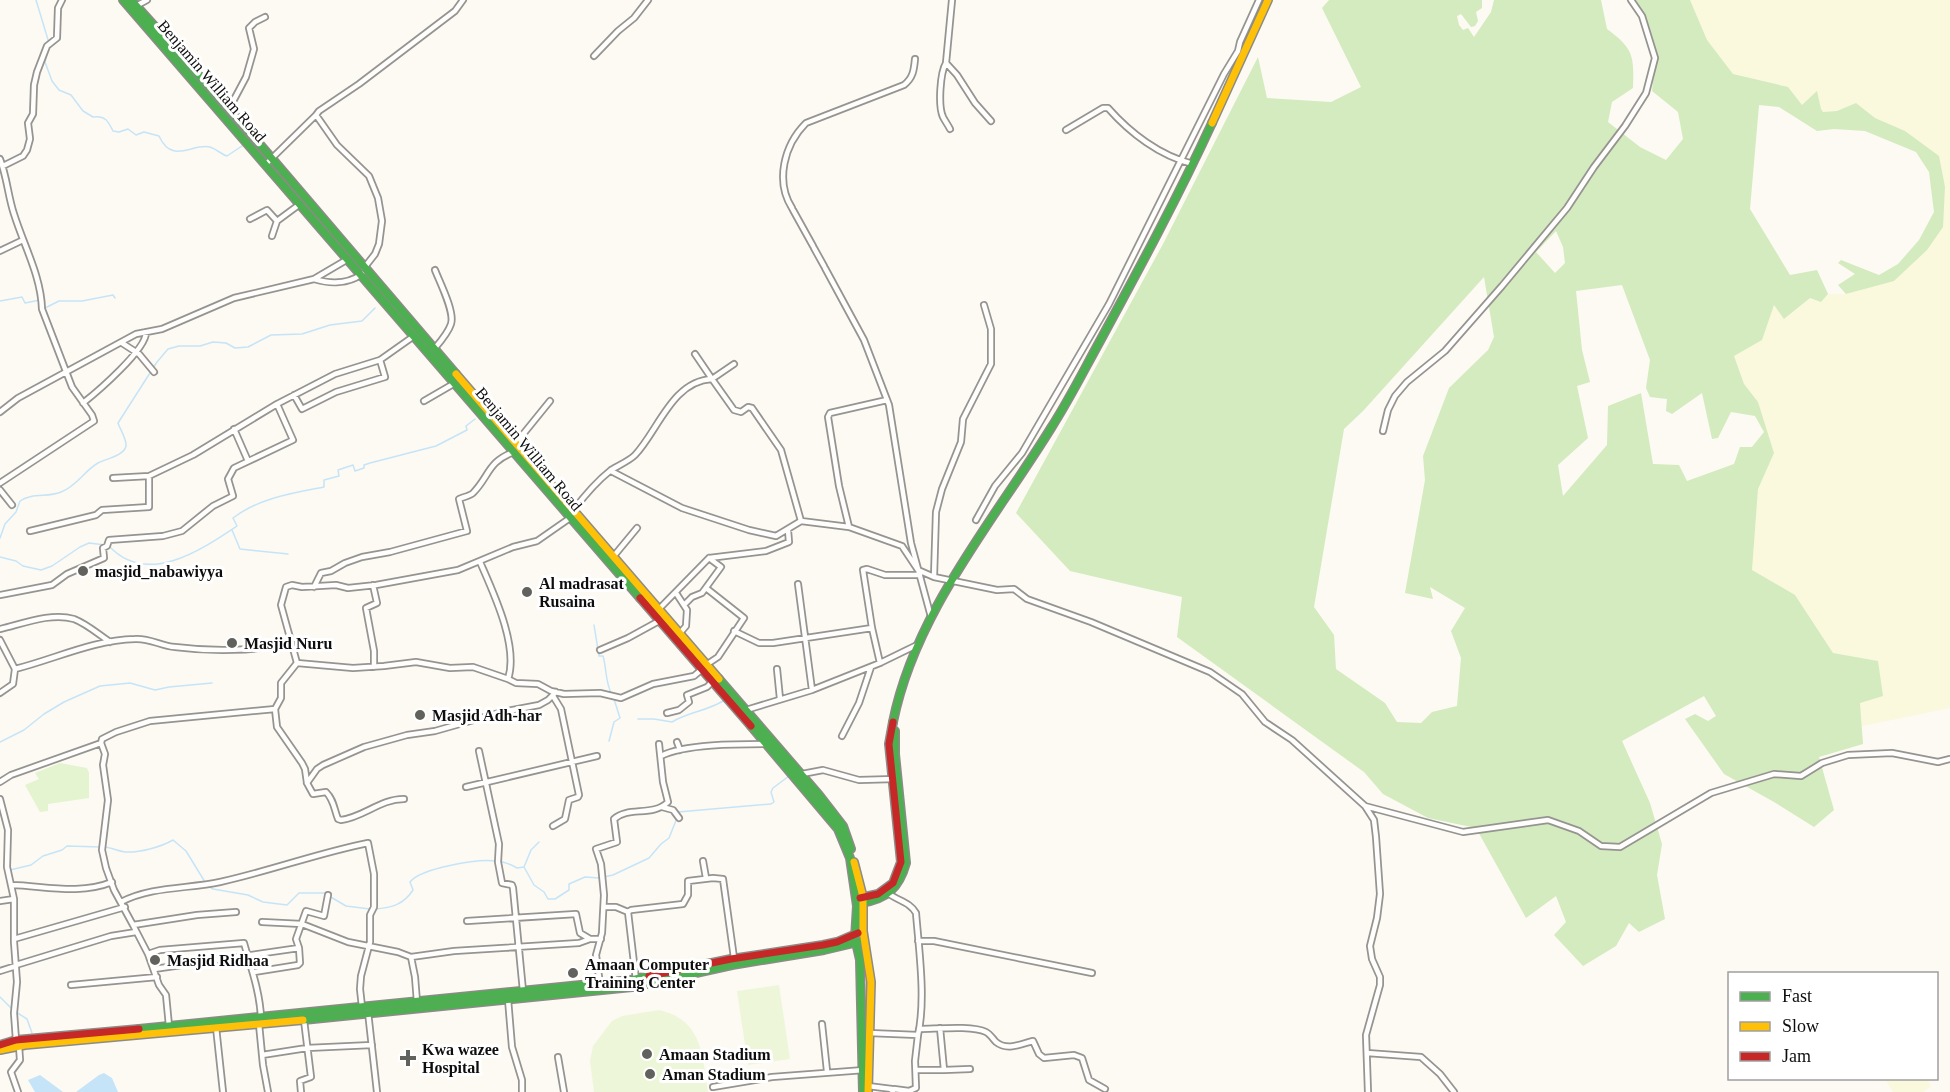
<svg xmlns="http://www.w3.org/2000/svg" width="1950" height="1092" font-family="Georgia,serif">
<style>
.farmland{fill:#faf8dd}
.green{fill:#e4f3d0}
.forest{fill:#d3ebbe;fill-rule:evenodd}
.pitch{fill:#eef6da}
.water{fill:#c6e4f8}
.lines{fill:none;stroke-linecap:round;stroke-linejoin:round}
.stream{stroke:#c6e4f8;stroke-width:1.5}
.street-casing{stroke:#959491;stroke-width:8}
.fast-casing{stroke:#8c8b87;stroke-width:10}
.slow-casing{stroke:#8c8b87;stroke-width:10}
.jam-casing{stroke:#8c8b87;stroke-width:10}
.street{stroke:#fffefd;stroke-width:4.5}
.fast{stroke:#4caf50;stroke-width:7}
.slow{stroke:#ffc107;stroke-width:7}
.jam{stroke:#c62828;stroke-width:7}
.poi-dot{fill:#61615e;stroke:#fff;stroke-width:2}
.labels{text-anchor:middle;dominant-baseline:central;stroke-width:6;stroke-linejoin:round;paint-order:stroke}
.street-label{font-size:16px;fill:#0e0e0e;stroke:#fff}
.poi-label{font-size:16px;font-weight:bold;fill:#0e0e0e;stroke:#fff;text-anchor:start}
</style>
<rect width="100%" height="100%" fill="#fcfaf2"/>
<path class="farmland" d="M 1690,0 L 1950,0 L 1950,708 L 1862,726 L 1860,703 L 1878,661 L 1833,653 L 1795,595 L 1752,570 L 1758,489 L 1774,453 L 1758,402 L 1744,384 L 1734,356 L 1762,340 L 1774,305 L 1785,319 L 1810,298 L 1821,302 L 1828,294 L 1846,294 L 1894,281 L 1927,250 L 1945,187 L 1905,131 L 1875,118 L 1856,103 L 1837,111 L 1823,112 L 1821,109 L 1802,105 L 1787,87 L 1733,74 L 1707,40 Z
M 1885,1079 L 1927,1079 L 1931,1086 L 1923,1092 L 1893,1092 Z"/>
<path class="green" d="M 60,763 L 87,768 L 89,773 L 89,798 L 48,804 L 48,811 L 40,812 L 25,785 L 39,779 L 35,773 Z"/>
<path class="forest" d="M 1329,0 L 1482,0 L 1482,8 L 1476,12 L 1478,21 L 1475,26 L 1471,27 L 1461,14 L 1457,16 L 1459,25 L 1463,30 L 1468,28 L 1474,37 L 1491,12 L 1494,0 L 1601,0 L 1607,29 C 1634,49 1634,56 1633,88 L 1612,102 L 1608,122 L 1640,147 L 1666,160 L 1683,139 L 1678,112 L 1652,91 L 1656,55 L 1653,42 L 1635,0 L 1690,0 L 1707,40 L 1733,74 L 1788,87 L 1802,105 L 1817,91 L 1821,109 L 1823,112 L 1837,111 L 1856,103 L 1875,118 L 1905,131 L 1939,156 L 1945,187 L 1943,227 L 1927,250 L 1894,281 L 1846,294 L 1838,285 L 1855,274 L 1838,263 L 1841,260 L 1879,275 L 1898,264 L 1919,240 L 1934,212 L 1929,172 L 1916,152 L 1865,131 L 1834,129 L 1817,131 L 1779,107 L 1759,105 L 1750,209 L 1790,275 L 1817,270 L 1828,294 L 1821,302 L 1810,298 L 1784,319 L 1774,305 L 1762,340 L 1734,356 L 1744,384 L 1758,402 L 1774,453 L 1758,489 L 1752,570 L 1795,595 L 1833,653 L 1878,661 L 1883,696 L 1860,703 L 1863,744 L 1819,757 L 1834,810 L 1814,827 L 1774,802 L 1724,774 L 1685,719 L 1695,714 L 1708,721 L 1716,716 L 1704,696 L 1622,741 L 1650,803 L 1662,844 L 1657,875 L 1665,919 L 1639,932 L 1629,923 L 1616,946 L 1583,966 L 1554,935 L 1566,922 L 1556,896 L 1526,918 L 1476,828 L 1428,818 L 1383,794 L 1364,772 L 1177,637 L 1182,597 L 1070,571 L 1016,513 L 1163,244 L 1258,57 L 1267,98 L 1331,102 L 1361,87 L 1322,8 ZM 1556,231 L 1563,247 L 1565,263 L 1555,273 L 1536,252 ZM 1484,277 L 1494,337 L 1488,350 L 1449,388 L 1423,456 L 1425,480 L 1405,593 L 1433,599 L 1430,587 L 1465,608 L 1451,631 L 1461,658 L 1457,706 L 1432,712 L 1421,723 L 1397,722 L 1385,703 L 1336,669 L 1334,635 L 1314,607 L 1344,429 L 1363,411 ZM 1622,285 L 1650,360 L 1646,388 L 1650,397 L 1667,399 L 1666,411 L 1672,414 L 1702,393 L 1712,439 L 1718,438 L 1731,412 L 1755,416 L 1764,432 L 1752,447 L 1740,447 L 1734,464 L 1687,481 L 1679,465 L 1653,464 L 1641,393 L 1608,406 L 1607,445 L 1563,496 L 1558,465 L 1588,438 L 1577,386 L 1590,382 L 1582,350 L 1576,291 Z"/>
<path class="pitch" d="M 779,985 L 790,1059 L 748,1065 L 737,991 Z
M 659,1010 C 703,1020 702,1055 708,1092 L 594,1092 L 590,1061 L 593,1046 L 612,1021 L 622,1016 Z"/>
<path class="water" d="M 104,1073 L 112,1078 L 118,1092 L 76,1092 L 99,1075 Z
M 40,1075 L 63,1092 L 35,1092 L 28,1080 Z"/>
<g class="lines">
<path class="stream" d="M 36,0 L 49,43
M 47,53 L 45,62 L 52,81 L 59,90 L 71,95 L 83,111 L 93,117 C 105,115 108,121 113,131 L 119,132 L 128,129 L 136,135 L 144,132 L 159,136 C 172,165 192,143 210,147 C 216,149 221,154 227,156 L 242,146
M 0,301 L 22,297 L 25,303 L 40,300
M 45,308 L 59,301 L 82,301 L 113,295 L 115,298
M 232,530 L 240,549 L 288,554
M 0,538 L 5,524 L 16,512 L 20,501 C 33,492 47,498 61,492 C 77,486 84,471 98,463 C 105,459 124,456 126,446 C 127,440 120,429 118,423 L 157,362 L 168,349 L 179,346 L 200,346 L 213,342 L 226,343 L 235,348 L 248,347 L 271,335 L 302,334 L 330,325 L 362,321 L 375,308
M 109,546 C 147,587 201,550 237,526 L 233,518 C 259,498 293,493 324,487 L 324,480 L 339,476 L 338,470 L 353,465 L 355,471 L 364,468 L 364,465 L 370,463 L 436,446 L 467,430 L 466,426 L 475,419
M 0,557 L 16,561 L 23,566 L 41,570 L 52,566 L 80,547 L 89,543 L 105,545
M 594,625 L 599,656 L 603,656 C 607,670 605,682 612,695
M 638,719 L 654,719 L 672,722 C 688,712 707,711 723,701
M 609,741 L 614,722 L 620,718 L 614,699
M 0,742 L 24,730 L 44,714 L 64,702 L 100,686 L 130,683 L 155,690 L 169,687 L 212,683
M 678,813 L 678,812 L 771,804 L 774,802 L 771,792 L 773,788 L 789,776
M 105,847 C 112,848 118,851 125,852 C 139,853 161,847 173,840 L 186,851 L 205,882
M 524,867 L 534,885 L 544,892 L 548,899 L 555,899 L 569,890 L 569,884 L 585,877 L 599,878 L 613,875 L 649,858 L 661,844 L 669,838 L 677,818
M 10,870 L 31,865 L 43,856 L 62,850 L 67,846 L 101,847
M 208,886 L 213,889 L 248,895 L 263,902 L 287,905 L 299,893 L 324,893 L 346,906 L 370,909
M 375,909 C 392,908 404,904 413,890 L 410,882 C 421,868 477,859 495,861 C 503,861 510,864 517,868 L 524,867 L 531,850 L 539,842
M 0,997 L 12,1009
M 16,1012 L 27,1019 L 32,1033"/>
<g class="street-casing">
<path id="street" d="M 952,0 L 946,63 L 957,75 L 975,103 L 991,121
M 136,6 L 147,0
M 594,56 L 618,31 L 634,18 L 648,0
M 946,63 C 940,73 938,106 943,117 C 945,121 948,125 950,129
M 229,109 L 246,77 L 254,49 L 249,28 L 255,22 L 265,17
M 1066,130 L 1103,108 L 1108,108 C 1130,133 1160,156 1193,164
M 0,159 C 7,177 8,196 14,214 C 24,246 41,276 42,309 L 72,387 L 92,415 L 94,421 L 0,483
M 266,164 L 316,115
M 3,166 L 23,156 L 27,150 L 30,139 L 28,123 L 33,114 L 34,85 L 37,72 L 47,46 L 57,38 L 58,8 L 62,0
M 792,208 C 775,181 784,145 806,123 L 904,85 C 913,78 914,70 915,59
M 793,210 L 813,246
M 250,219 L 267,210 L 277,221
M 272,236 L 277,221 L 300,204
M 814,248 L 824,266
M 0,251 L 23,240
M 364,268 L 375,254 L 379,244 L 382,221 L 378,198 L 369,176 L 337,145 L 316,115 L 319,111 L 359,84 L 455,11 L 463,0
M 825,268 L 864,340 L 889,405 L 911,543 L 931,617
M 314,279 C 330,284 348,284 362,274
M 122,343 L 139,354 L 154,372
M 435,348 C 441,341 448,333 451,324 C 455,312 440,283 435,270
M 695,354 L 712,379 L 734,364
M 294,395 L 302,409 L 336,392 L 385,377 L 380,360
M 424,401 L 455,383
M 83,403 C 97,392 147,349 146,332
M 0,412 L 18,398 L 136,334 L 162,329 L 234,298 L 314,279 L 348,259
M 234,429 L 248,461
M 1383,431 L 1388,410 L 1395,396 L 1407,382 L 1445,351 L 1502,286 L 1567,208 L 1594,167 L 1625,126 L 1646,93 L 1655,58 L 1642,16 L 1631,0
M 518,446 L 520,438 L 550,401
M 611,471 L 682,508 L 749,530 L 776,536 L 801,521 L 849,527 L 902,546 L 918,570 L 934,577 L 997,590 L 1014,589 L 1027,599 L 1091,622 L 1210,672 L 1242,694 L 1265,722 L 1292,740 L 1365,806 L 1463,832 L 1548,820 L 1579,831 L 1601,846 L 1620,847 L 1711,793 L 1774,774 L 1801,776 L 1822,763 L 1848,755 L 1892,753 L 1938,762 L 1950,759
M 113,478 L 149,476 L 193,455 L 277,404
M 0,490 L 12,505
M 573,511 C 584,496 596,482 611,470 C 619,465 629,461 635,455 C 658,431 672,381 712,379 L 734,410 L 741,412 L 748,407 L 752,408 L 781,450 L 801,521
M 976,520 L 995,486 L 1022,453 L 1109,304 L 1224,74 L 1238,51 L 1240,42 L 1259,0
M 849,527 L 839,486 L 828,417 L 830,413 L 887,400
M 30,531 L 96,515 L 102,510 L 149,507 L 149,476
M 613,557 L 637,528
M 480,562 C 493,592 519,646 508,679
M 934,577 L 936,512 L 942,489 L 961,442 L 963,419 L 991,364 L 991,329 L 984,305
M 798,584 L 812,690
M 373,585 L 377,603 L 366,608 L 374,651 L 374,667
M 314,587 L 321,573 L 331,571 L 345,563 L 362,557 L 390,552 L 467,531 L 459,499 C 463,497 470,496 473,493 C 489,477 488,461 514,452
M 706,588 L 744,618 L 718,657 L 706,665
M 676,593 L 687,610 L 686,626 L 680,633
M 0,595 L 52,585 L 67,574 L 104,558 L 103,548 L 107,546 L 109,540 L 163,536 L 182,531 L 213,506 L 233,496 L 228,479 L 234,468 L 293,440 L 277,404 L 335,374 L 380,360 L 414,336
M 684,605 L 692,597 L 702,593 L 721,567 L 709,558
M 659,609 L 709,558 L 766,551 L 789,542 L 788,530
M 0,629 C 22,624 51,612 74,619 C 87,624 98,634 110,642
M 734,631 L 759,643 L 773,643 L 872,628
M 0,640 L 15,669
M 600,650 L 628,638 L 659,621
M 297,663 L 353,668 L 384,666 L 416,662 L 450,668 L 473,667 L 508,679 L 516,683 L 538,684 L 551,691 L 564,694 L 600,693 L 621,698 L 653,684 L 694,676 L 701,670
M 880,663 L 872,628 L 863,570 L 867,569 L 885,575 L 920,575
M 777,669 L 780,699
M 0,693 L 13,684 L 15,669 C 55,659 93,640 135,639 C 150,638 161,646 175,647 C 206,651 262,653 290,640
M 553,696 L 561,709 L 579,795 L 578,797 L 569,800 L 565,819 L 553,826
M 746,710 L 812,690 L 880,663 L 919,644
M 667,713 L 679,710 L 689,702 L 687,695 L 707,687 L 712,682
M 842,736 L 859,703 L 871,667
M 677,742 L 680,750
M 101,743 L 105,754 L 103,765 L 108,800 L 102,850 L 106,868 L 114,890 L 133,925
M 479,751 L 499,844 L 498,862 L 502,883 L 512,885 L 513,888 L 523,991
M 661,756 C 684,744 738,744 765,744
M 802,774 L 823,770 L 859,780 L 895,779
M 0,782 L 11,775 L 101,743 L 102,739 L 116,732 L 150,721 L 275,709
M 307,783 L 317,769 L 323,765 L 364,747 L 407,735 L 435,731 L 502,712 L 539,705 L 548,700 L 556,692
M 466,787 L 597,756
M 0,799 L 8,830 L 7,867 L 14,899 L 14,942 L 17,982 L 14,1013 L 16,1040
M 404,799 C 380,799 364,817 341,820 L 338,819 C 334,809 334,800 326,792 L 313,794 L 307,783 L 305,769 L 302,763 L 277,727 L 275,709 L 281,698 L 281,683 L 297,663 L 281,605 L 286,587 L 292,585 L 302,587 L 336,585 L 348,588 L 376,585 L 458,570 L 513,547 L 537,541 L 570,518
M 1365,806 L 1374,820 L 1376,837 L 1380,894 L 1377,918 L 1370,946 L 1372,959 L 1380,977 L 1380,985 L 1366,1035 L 1368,1092
M 662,807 L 673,810 L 679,818
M 703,861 L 706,878
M 12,885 C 45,886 80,895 112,882
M 0,901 L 14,899
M 121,902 C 152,886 188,889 220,882 C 270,871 318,853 368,843 L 374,874 L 374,907 L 370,915 L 370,942 L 361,976 L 360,989 L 362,1007
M 604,907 L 616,907 L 628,912 L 636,980
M 628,912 L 631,910 L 683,904 L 688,895 L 688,881 L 713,878 L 723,879 L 734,958
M 467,921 L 576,914 L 580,933 L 590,939 L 601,939
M 262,922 L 302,924 L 348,942 L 398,952 L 411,957 L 415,977 L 417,1002
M 14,939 L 125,907
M 918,941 L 934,941 L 1092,973
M 148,954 L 160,950 L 244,943 C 251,968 260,992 261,1018
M 411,957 L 454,951 L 579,943 L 590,939
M 16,965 L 111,936 L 136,932
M 154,969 L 299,948 L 296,939 L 306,911 L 324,916 L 328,895
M 0,971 L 16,966
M 254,972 L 298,965 L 300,963 L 299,948
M 600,984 L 596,955 L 602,933 L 604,895 L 601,864 L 596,849 L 617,842 L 614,819 C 628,806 653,817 668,802 L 663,782 L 659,744
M 71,985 L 157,977
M 508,999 L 512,1047 L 522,1080 L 522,1092
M 368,1012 L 377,1092
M 259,1024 L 263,1065 L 268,1092
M 822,1024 L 827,1071
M 169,1026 L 166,995 L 159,985 L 148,954 L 133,925 L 197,915 L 236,912
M 216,1027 L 223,1092
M 940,1028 L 944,1070 L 970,1069
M 919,1029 C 936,1029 972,1025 986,1032 C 990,1034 993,1039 996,1042 C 1007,1051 1021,1044 1033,1041 L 1039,1054 L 1044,1058 L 1074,1055 L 1082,1058 L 1089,1080 L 1105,1089
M 869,1033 L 918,1035 C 926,999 919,951 916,913 C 910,902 898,901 888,893
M 1367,1053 L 1421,1057 L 1440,1074 L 1454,1092
M 262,1055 L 307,1048 L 372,1045
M 558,1057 L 564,1092
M 916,1070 L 944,1070
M 868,1086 L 892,1089
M 713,1087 L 772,1077 L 864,1070
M 18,1092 L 11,1072 L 20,1060 L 19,1046
M 301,1092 L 300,1081 L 311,1077 L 304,1020
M 892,1092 L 894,1089 L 909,1091 L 916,1088 L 915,1061 L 918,1035"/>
</g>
<g class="fast-casing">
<path id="fast" d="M 123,0 L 640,598
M 131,0 L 239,120 L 456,374
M 719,679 L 819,795 L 843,826 L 851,849
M 893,722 C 915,612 993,522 1051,428 C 1069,400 1084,370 1100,341 C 1139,269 1178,197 1212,123
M 751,726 L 838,829 L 850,858 L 857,906 L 855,938 L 860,960 L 863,1092
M 861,903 C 887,899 899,888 906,863 L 895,754 L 895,731
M 303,1020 L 632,987 L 732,965 L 824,950 L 858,942
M 139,1029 L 631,980 L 649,976"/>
</g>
<g class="slow-casing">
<path id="slow" d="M 1212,123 L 1268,0
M 456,374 L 719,679
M 854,862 L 863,897 L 863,931 L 871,982 L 868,1092
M 0,1050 L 25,1045 L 303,1020"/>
</g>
<g class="jam-casing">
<path id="jam" d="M 640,598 L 751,726
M 860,898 L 878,894 L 893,883 L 901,862 L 889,744 L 893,722
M 649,976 L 731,959 L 823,945 L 837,942 L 858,933
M 0,1045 L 16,1040 L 139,1029"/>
</g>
<use href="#street" class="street"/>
<use href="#fast" class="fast"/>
<use href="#slow" class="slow"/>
<use href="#jam" class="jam"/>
</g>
<g class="poi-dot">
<circle cx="83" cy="571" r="6"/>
<circle cx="527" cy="592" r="6"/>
<circle cx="232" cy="643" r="6"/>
<circle cx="420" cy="715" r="6"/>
<circle cx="155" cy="960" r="6"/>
<circle cx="573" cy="973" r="6"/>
<circle cx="647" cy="1054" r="6"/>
<path d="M405 1049h6v6h6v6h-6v6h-6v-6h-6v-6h6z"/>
<circle cx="650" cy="1074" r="6"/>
</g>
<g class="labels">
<g class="street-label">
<text transform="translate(212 81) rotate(49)">Benjamin William Road</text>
<text transform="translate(529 449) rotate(50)">Benjamin William Road</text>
</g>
<g class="poi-label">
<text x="95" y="571">masjid_nabawiyya</text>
<text x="539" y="583">Al madrasat<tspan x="539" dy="18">Rusaina</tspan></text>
<text x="244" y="643">Masjid Nuru</text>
<text x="432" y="715">Masjid Adh-har</text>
<text x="167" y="960">Masjid Ridhaa</text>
<text x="585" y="964">Amaan Computer<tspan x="585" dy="18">Training Center</tspan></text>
<text x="422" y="1049">Kwa wazee<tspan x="422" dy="18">Hospital</tspan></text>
<text x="659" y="1054">Amaan Stadium</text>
<text x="662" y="1074">Aman Stadium</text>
</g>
</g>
<rect x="1728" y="972" width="210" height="108" fill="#ffffff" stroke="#9f9f9f" stroke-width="1.5"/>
<rect x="1740" y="992" width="30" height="9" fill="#4caf50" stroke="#9f9f9f" stroke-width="1.5"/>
<text x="1782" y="1002" font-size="18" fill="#0e0e0e">Fast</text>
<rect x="1740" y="1022" width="30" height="9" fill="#ffc107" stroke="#9f9f9f" stroke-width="1.5"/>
<text x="1782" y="1032" font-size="18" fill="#0e0e0e">Slow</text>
<rect x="1740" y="1052" width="30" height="9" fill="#c62828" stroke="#9f9f9f" stroke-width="1.5"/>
<text x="1782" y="1062" font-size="18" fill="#0e0e0e">Jam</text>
</svg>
